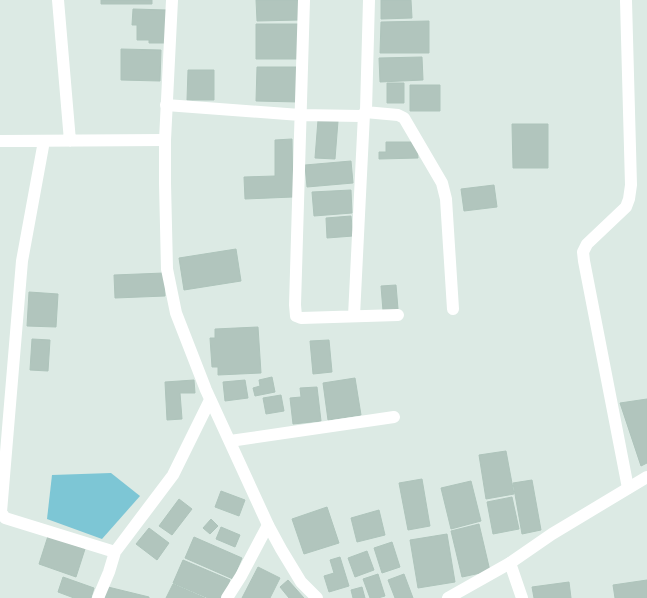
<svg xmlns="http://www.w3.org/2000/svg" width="647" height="598" font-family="'Nunito Sans',sans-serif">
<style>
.water{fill:#7dc6d5}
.building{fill:#b1c5bd;stroke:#aec4bb}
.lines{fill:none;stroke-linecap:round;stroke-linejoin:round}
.minor{stroke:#fff;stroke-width:12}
.tertiary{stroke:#fff;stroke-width:12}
</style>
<rect width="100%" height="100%" fill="#dceae4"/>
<path class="water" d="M 111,473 L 140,496 L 102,539 L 47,519 L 52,475 Z"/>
<path class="building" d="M 101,0 L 152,0 L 152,4 L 101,4 Z
M 256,0 L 300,0 L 300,20 L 257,21 Z
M 381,0 L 411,0 L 412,18 L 381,19 Z
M 133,9 L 167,10 L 166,43 L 149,43 L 149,40 L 137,40 L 137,25 L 132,25 Z
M 429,21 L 429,53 L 380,53 L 381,22 Z
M 256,24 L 298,24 L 298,59 L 256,59 Z
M 121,49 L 161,50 L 160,81 L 121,80 Z
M 422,57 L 423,80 L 380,82 L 379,58 Z
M 257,67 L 299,67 L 299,102 L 256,101 Z
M 188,70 L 214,70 L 214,100 L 187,100 Z
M 387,83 L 404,83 L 404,103 L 387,103 Z
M 410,85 L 440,85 L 440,111 L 410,111 Z
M 318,120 L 338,121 L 335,159 L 315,158 Z
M 512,124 L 548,124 L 548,168 L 513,168 Z
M 292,139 L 293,197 L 245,199 L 244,177 L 275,176 L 275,140 Z
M 386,142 L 417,142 L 418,158 L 379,159 L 379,152 L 386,152 Z
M 351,161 L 353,183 L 307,187 L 305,165 Z
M 494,185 L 497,207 L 464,211 L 461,189 Z
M 351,190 L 352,213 L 314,216 L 312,192 Z
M 351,216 L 353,236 L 327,238 L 326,218 Z
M 236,249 L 241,281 L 184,290 L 179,258 Z
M 164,273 L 165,296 L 115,298 L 114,275 Z
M 396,285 L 398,309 L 383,311 L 381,286 Z
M 29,292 L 58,294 L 56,327 L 27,326 Z
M 258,327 L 261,373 L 218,375 L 218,367 L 212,367 L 210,338 L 215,338 L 215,329 Z
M 32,339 L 50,340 L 48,371 L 30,370 Z
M 329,340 L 332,372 L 313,374 L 310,341 Z
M 272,377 L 275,392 L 255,396 L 253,388 L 260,386 L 259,380 Z
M 355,378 L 361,415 L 328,420 L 323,383 Z
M 194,380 L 195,393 L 180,393 L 182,419 L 167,420 L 165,382 Z
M 245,380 L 248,398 L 225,401 L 223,382 Z
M 317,387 L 321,421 L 293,424 L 290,398 L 301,397 L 300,388 Z
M 281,395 L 284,411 L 266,414 L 263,398 Z
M 647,399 L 647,463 L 641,466 L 620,403 Z
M 506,451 L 514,494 L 486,499 L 479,455 Z
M 422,479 L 430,526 L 408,530 L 399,483 Z
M 532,480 L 541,530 L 522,534 L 513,483 Z
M 471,481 L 481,521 L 451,529 L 441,488 Z
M 221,491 L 245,500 L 239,516 L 215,507 Z
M 512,497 L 519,529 L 493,534 L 487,502 Z
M 179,499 L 192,509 L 172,535 L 159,526 Z
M 327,507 L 339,543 L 304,554 L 292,519 Z
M 379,510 L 385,535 L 357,542 L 351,518 Z
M 211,519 L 218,526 L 210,534 L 203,528 Z
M 479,524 L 490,571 L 462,577 L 451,531 Z
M 221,527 L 240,535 L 235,547 L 216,539 Z
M 149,528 L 169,543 L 157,560 L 136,544 Z
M 447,534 L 455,582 L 418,588 L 410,540 Z
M 48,536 L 85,549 L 76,577 L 39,564 Z
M 194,537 L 242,558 L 233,579 L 185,558 Z
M 392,542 L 400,567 L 382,573 L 374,548 Z
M 367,551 L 374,570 L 355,577 L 348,558 Z
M 340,557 L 349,586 L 329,592 L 324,576 L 334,573 L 330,560 Z
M 183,560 L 230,580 L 223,598 L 208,598 L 173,583 Z
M 258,567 L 280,578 L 270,598 L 242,598 Z
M 378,574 L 385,596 L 378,598 L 370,598 L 363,579 Z
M 404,574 L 413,598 L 395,598 L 388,580 Z
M 63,577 L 94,588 L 91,598 L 74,598 L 58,592 Z
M 288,580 L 304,598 L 289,598 L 280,587 Z
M 647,580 L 647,598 L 615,598 L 613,585 Z
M 569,582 L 571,598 L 534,598 L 532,587 Z
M 173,584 L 205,598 L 166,598 Z
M 108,587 L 149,597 L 149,598 L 105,598 Z
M 362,587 L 365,598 L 353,598 L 351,590 Z"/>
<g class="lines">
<path class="minor" d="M 58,0 L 70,141
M 304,0 L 295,305 L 296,316 L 301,318 L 398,315
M 626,1 L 631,185 L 629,199 L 626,207 L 587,244 L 583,252 L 584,261 L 628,488
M 166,105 L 300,115 L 361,116 L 364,114 L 366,110 L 369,0
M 365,112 L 398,115 L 404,118 L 442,183 L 446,199 L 453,309
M 0,141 L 165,140
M 44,141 L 22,261 L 1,512 L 5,518 L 115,552
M 354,316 L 364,114
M 230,441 L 394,417
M 510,563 L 522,598
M 98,598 L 109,572 L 115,552 L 173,475 L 210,400
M 227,598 L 241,576 L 268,525"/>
<path class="tertiary" d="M 172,0 L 165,140 L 165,183 L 167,269 L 176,313 L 206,390 L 268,525 L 281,549 L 301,582 L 317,598
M 448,598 L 510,563 L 552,534 L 647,477"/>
</g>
</svg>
